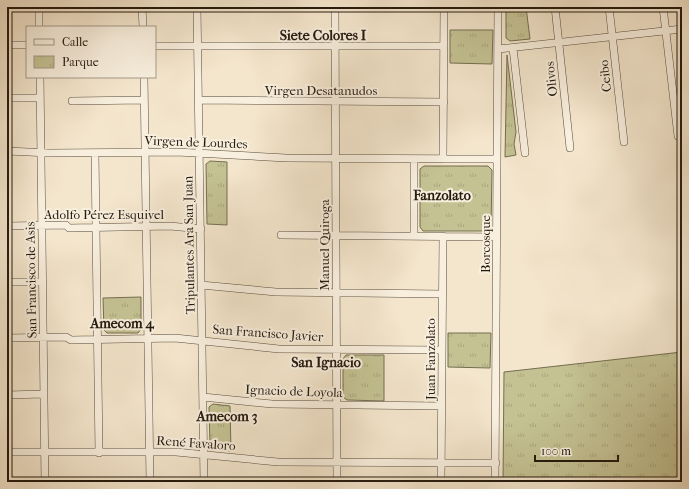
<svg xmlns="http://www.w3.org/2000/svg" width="689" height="489" font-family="'IM FELL French Canon',serif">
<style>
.park{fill:url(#park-tufts);stroke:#746e51}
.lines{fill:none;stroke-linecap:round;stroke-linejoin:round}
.street-casing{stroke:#584d3e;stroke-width:8}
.street{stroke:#f8efde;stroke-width:7}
.labels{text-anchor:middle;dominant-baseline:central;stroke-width:4;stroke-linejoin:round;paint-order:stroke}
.street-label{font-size:13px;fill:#241a0f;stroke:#f8efde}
.neighbourhood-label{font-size:14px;font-weight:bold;fill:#241a0f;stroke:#f8efde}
</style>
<defs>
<pattern id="park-tufts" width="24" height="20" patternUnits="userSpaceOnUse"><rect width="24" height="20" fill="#c4c293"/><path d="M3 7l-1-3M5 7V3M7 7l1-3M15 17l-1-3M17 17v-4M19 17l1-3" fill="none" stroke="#a8a67e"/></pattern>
</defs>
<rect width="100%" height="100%" fill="#f4e6cd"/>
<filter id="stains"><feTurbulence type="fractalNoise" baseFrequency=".005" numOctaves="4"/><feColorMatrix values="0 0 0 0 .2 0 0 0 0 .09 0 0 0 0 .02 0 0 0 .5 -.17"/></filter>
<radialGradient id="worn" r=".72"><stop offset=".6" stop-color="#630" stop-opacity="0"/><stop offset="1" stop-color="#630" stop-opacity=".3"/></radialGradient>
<path class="park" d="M 506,7 L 526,7 L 530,39 L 510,41 L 506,38 Z
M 450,30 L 493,30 L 492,64 L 450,63 Z
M 507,55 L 516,132 L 514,144 L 516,155 L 505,157 Z
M 210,161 L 227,162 L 227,225 L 207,224 L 206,164 Z
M 424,166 L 488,166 L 492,170 L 491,228 L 488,231 L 423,231 L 420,227 L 420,169 Z
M 141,297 L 141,329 L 138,333 L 107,333 L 104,330 L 103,298 Z
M 448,333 L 491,333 L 490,368 L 448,367 Z
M 682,352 L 682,482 L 503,482 L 504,372 Z
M 346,355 L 384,355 L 384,401 L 347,400 L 343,397 L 343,359 Z
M 213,404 L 230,406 L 231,451 L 213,449 L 210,445 L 209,407 Z"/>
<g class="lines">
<g class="street-casing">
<path id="street" d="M 39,7 L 39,27
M 142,7 L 143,27
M 197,7 L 204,482
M 335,7 L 337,482
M 555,7 L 570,148
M 609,7 L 624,142
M 663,7 L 678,136
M 7,45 L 27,45
M 155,46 L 444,46
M 513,48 L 525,153
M 498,49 L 682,29
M 40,77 L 45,482
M 144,77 L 150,482
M 7,98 L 40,98
M 199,100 L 444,102
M 72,101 L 144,100
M 7,151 L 50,153 L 177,152 L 286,158 L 497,159
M 95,153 L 99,453
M 443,159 L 444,7
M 7,226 L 66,225 L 69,228 L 170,226 L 201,229
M 281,235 L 497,237
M 414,236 L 414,159
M 7,282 L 43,282
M 201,285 L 276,292 L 442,294
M 7,338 L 66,337 L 71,340 L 175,338 L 279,349 L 442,350
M 7,395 L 44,394
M 203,397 L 272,404 L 441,406
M 7,452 L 176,452 L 278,462 L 496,463
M 441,482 L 443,236
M 495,482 L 498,7"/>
</g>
<use href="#street" class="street"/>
</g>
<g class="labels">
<g class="street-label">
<text transform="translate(605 76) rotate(-96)">Ceibo</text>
<text transform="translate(551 79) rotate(-96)">Olivos</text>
<text x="321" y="90">Virgen Desatanudos</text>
<text transform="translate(196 142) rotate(2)">Virgen de Lourdes</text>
<text x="104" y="214">Adolfo Pérez Esquivel</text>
<text transform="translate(485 244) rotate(-90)">Borcosque</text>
<text transform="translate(189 245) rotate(-91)">Tripulantes Ara San Juan</text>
<text transform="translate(324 245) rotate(-90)">Manuel Quiroga</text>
<text transform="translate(31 280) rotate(-91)">San Francisco de Asis</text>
<text transform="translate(268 333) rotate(4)">San Francisco Javier</text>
<text transform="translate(430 359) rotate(-90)">Juan Fanzolato</text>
<text transform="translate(294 391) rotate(2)">Ignacio de Loyola</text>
<text transform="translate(196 443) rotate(4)">René Favaloro</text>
</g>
<g class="neighbourhood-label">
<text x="323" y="35">Siete Colores I</text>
<text x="442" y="195">Fanzolato</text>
<text x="122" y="323">Amecom 4</text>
<text x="326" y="362">San Ignacio</text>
<text x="227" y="416">Amecom 3</text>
</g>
</g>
<rect width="689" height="489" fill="none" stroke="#f4e6cd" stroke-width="24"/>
<rect x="8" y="8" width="673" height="473" fill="none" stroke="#241a0f" stroke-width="2"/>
<rect x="12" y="12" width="665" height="465" fill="none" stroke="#241a0f"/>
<rect x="26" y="26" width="130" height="52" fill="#f8efde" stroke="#a39a8b"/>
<rect x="34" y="39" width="20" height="6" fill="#f8efde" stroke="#a39a8b"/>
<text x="62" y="46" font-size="12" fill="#241a0f">Calle</text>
<rect x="34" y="56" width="20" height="12" fill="url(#park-tufts)" stroke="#a39a8b"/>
<text x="62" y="66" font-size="12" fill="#241a0f">Parque</text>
<path d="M535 455v6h83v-6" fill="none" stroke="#241a0f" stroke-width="2"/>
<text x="541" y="455" font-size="12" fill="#241a0f" stroke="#f8efde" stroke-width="3" paint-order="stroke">100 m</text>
<rect width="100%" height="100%" filter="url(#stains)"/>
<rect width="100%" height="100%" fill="url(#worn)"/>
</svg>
